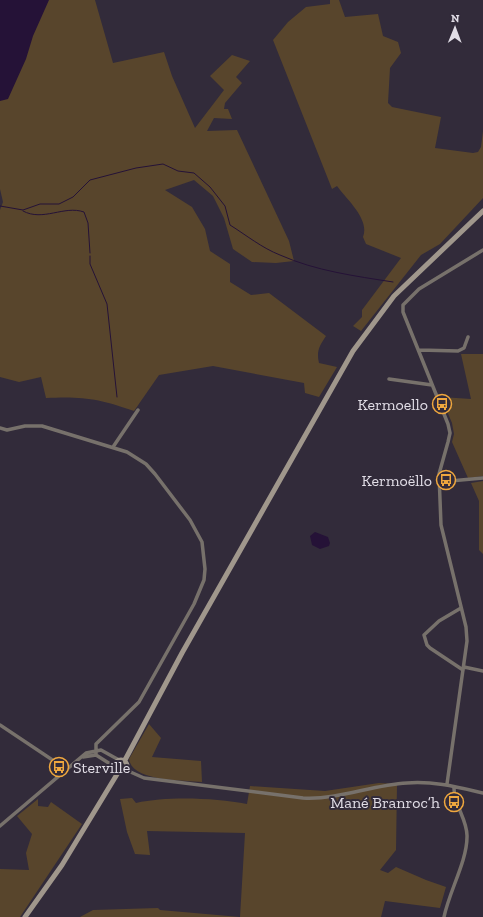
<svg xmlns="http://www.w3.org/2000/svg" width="483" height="917" font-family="'Zilla Slab',serif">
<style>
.green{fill:#58452c}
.water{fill:#251237}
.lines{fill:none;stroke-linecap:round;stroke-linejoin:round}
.stream{stroke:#251237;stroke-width:1}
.minor{stroke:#77716b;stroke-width:3.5}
.secondary{stroke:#a0978c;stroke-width:5}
.labels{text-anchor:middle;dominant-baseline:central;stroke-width:4;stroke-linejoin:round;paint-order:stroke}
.poi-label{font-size:16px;fill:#e1dde6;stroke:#322b3a;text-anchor:end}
</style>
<rect width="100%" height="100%" fill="#322b3a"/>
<path class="green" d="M 0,0 L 95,0 L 113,63 L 164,52 L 172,76 L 195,128 L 224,90 L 210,76 L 232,55 L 250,61 L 236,77 L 242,83 L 225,103 L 224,109 L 228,109 L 232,119 L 214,118 L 207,131 L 237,130 L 289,241 L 294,261 L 276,263 L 252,262 L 233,249 L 224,218 L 213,196 L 194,180 L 165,190 L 192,207 L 205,229 L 210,251 L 230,264 L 230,282 L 251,295 L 269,293 L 326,336 C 320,345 316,351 319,363 L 337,367 L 319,397 L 305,393 L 304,383 L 213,366 L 159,375 L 134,411 C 100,399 83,396 46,398 L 41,377 L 19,382 L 0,377 L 0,210 L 3,202 L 0,189 Z
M 330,0 L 339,0 L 345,17 L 378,14 L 383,36 L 398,42 L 401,53 L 390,68 L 388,103 L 392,107 L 441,117 L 435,148 L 473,153 L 478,152 L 481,147 L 483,131 L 483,198 L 440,244 L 421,255 L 361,331 L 353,326 L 362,317 L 362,310 L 401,258 L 366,244 L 363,237 C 370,219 347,200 337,186 L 332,189 L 273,40 L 288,22 L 306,7 L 330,4 Z
M 461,354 L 483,354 L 483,476 L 468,478 L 452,442 L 454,434 L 452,423 L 441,397 L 471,399 Z
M 483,481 L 483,554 L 479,550 L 479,501 L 471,483 Z
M 149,724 L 161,738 L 152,757 L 201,761 L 202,782 C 184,780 132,782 129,759 Z
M 379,783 L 397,784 L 396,850 L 380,870 L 388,873 L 396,867 L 426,880 L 446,887 L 440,908 L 385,901 L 381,917 L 80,917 L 93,910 L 158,908 L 160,910 L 240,917 L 245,833 L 147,831 L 150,855 L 135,854 L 127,832 L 120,799 L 132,798 L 136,803 C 168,796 215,798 247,804 L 250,786 L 325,791 Z
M 38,799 L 38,806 L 48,807 L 51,802 L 82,824 L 20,917 L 0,917 L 0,869 L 29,870 L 26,853 L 32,834 L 17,816 Z"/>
<path class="water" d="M 0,0 L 49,0 L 33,36 L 26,59 L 8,99 L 0,101 Z
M 315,532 L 328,537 L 330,543 L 329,546 L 320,549 L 312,545 L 310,536 Z"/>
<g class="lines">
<path class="stream" d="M 0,206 L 23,210 L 40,204 L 59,204 L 73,197 L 90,180 L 136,168 L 163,164 L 178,171 L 194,173 L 210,187 L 225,206 L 230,225 C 246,235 262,248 280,255 C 316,271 355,276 393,282
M 23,211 C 43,222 64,205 84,212 L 88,223 L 90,253
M 90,256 L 90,264 L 107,304 L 117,397"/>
<path class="minor" d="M 419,350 L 458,351 L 464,348 L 468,337
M 389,379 L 432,385
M 0,428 L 7,430 L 25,426 L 42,426 L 127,452 L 146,464 L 155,474 L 190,520 L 202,542 L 205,569 L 204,580 L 194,604 L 139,702 L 96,744 L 96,755
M 113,447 L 138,410
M 439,482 L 483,478
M 461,608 L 439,621 L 424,635 L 427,645 L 430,648 L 463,670
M 464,667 L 483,671
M 0,725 L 66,769
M 83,757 L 96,755 L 115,767
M 126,770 L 144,778 L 303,798 C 339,800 371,785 407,783 C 434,781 457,787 483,793
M 447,784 L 467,641 L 466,627 L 441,525 L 439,474 L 448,442 L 450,433 L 448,424 L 403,312 L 403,305 L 419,289 L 483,250
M 0,826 L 86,753 L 101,750 L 119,760
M 444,917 C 449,892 467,861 467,837 C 468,820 453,804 454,787"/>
<path class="secondary" d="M115 766a6 6 0 1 1 12 0a6 6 0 1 1-12 0Z
M 125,760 L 182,653 L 353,351 L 394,296 L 483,211
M 25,917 L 62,865 L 119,771"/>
</g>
<defs>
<g id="bus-ring" transform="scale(1)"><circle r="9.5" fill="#322b3a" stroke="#efa73e" stroke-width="1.5"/><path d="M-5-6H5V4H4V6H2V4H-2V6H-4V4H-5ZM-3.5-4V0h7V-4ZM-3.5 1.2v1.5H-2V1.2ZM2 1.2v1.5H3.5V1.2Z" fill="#efa73e"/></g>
</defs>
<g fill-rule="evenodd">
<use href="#bus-ring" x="442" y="404"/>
<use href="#bus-ring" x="446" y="480"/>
<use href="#bus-ring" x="59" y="767"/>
<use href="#bus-ring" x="454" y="802"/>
</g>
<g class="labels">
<g class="poi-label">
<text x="428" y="404">Kermoello</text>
<text x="432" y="480">Kermoëllo</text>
<text x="73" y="767" text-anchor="start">Sterville</text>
<text x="440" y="802">Mané Branroc’h</text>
</g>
</g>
<g transform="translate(455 28) rotate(1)" stroke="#322b3a" stroke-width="3" paint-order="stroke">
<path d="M0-3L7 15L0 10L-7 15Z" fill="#e1dde6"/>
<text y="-6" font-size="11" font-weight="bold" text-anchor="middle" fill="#e1dde6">N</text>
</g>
</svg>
